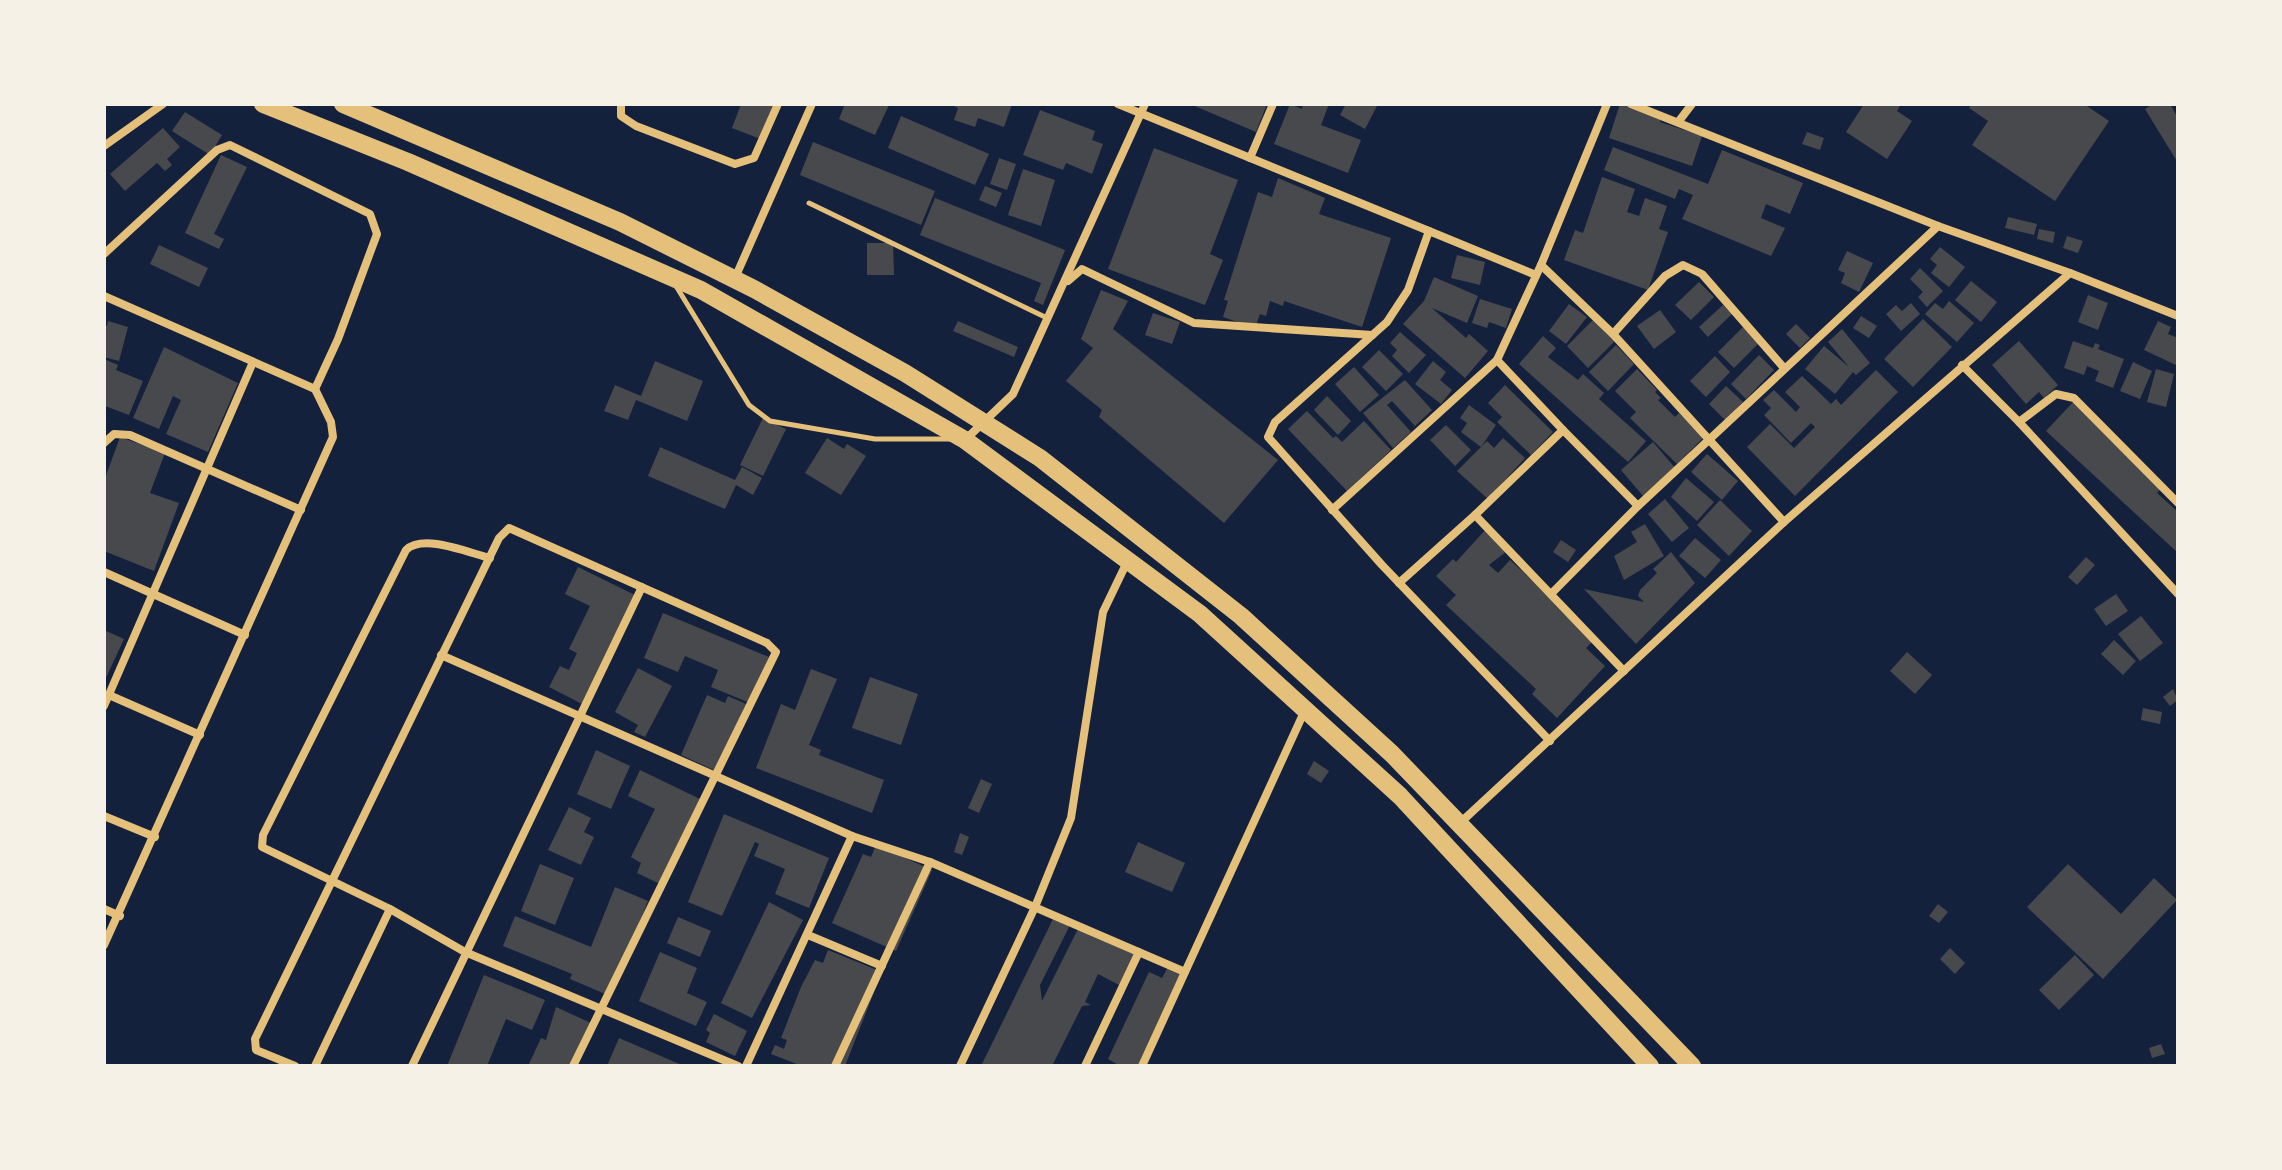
<svg xmlns="http://www.w3.org/2000/svg" width="2282" height="1170" viewBox="0 0 2282 1170" font-family="'PT Sans',sans-serif">
  <style>
    .building { fill: #48494c }
    .lines { fill: none; stroke-linecap: round; stroke-linejoin: round }
    .service { stroke: #e5c07b; stroke-width: 5 }
    .minor { stroke: #e5c07b; stroke-width: 8 }
    .trunk { stroke: #e5c07b; stroke-width: 18 }
  </style>
  <rect width="100%" height="100%" fill="#14213d"/>
  <!-- building -->
  <g class="building">
    <polygon points="741,104 776,104 763,140 732,128"/>
    <polygon points="845,104 889,105 875,135 839,119"/>
    <polygon points="950,104 1012,104 1004,127 978,118 975,127 954,120 958,108"/>
    <polygon points="1190,104 1267,104 1256,132"/>
    <polygon points="1290,104 1302,109 1303,104 1329,104 1321,125 1361,140 1348,173 1274,144"/>
    <polygon points="1346,104 1378,104 1365,129 1340,115"/>
    <polygon points="1620,104 1662,117 1660,122 1702,136 1692,166 1609,138"/>
    <polygon points="1864,104 1901,104 1897,111 1912,121 1887,159 1846,132"/>
    <polygon points="1971,104 2084,104 2109,121 2055,201 1972,145 1988,121 1969,108"/>
    <polygon points="2153,104 2170,104 2178,118 2178,163 2145,109"/>
    <polygon points="1040,110 1095,131 1092,140 1103,144 1092,174 1066,163 1063,170 1023,155"/>
    <polygon points="185,112 222,135 210,155 172,131"/>
    <polygon points="901,116 989,154 975,185 888,148"/>
    <polygon points="163,128 180,147 167,159 172,165 165,171 157,163 125,191 110,174"/>
    <polygon points="1807,132 1824,138 1820,150 1802,144"/>
    <polygon points="813,142 935,191 921,225 800,175"/>
    <polygon points="1613,147 1708,184 1722,150 1803,183 1790,214 1766,204 1761,218 1785,228 1771,256 1682,219 1693,195 1679,189 1675,199 1604,170"/>
    <polygon points="1154,148 1238,180 1210,254 1223,260 1205,305 1108,269"/>
    <polygon points="221,155 247,167 214,234 224,239 219,249 185,233"/>
    <polygon points="999,158 1016,164 1007,190 990,184"/>
    <polygon points="1023,169 1055,180 1041,226 1008,215"/>
    <polygon points="1602,177 1635,189 1627,212 1639,216 1645,198 1667,206 1659,229 1668,232 1648,290 1564,260 1575,230 1583,233"/>
    <polygon points="1278,178 1325,198 1319,214 1391,238 1362,327 1284,301 1283,306 1270,301 1266,316 1260,314 1255,328 1223,317 1228,301 1224,300 1258,192 1272,197"/>
    <polygon points="985,186 1002,193 996,207 979,200"/>
    <polygon points="935,198 1065,250 1043,305 1034,301 1041,283 920,235"/>
    <polygon points="2008,217 2037,224 2034,235 2005,228"/>
    <polygon points="2039,229 2055,232 2053,243 2037,239"/>
    <polygon points="2067,236 2083,241 2078,253 2063,248"/>
    <polygon points="867,243 893,243 894,275 867,275"/>
    <polygon points="159,245 208,268 199,287 150,264"/>
    <polygon points="1940,247 1965,267 1949,287 1931,273 1937,265 1930,259"/>
    <polygon points="1847,251 1873,263 1859,292 1841,283 1845,273 1838,270"/>
    <polygon points="1457,255 1485,262 1480,285 1451,278"/>
    <polygon points="1920,268 1943,291 1927,307 1918,297 1923,292 1910,279"/>
    <polygon points="1434,277 1478,296 1467,323 1432,308 1466,338 1469,334 1488,351 1465,378 1403,324 1424,301"/>
    <polygon points="1971,281 1997,302 1981,322 1955,300"/>
    <polygon points="1699,282 1714,297 1691,320 1675,305"/>
    <polygon points="1101,290 1128,301 1113,329 1278,460 1224,523 1099,417 1102,410 1066,381 1093,348 1081,339"/>
    <polygon points="2088,295 2108,303 2098,330 2078,322"/>
    <polygon points="1480,299 1512,309 1506,328 1489,322 1487,328 1472,323"/>
    <polygon points="1949,301 1974,323 1957,342 1925,314 1935,303 1943,309"/>
    <polygon points="1911,303 1920,314 1901,331 1886,314 1896,305 1902,311"/>
    <polygon points="1569,304 1587,317 1566,344 1549,331"/>
    <polygon points="1723,305 1732,314 1708,337 1699,327"/>
    <polygon points="1660,310 1676,332 1654,349 1637,326"/>
    <polygon points="1153,313 1180,322 1172,344 1145,335"/>
    <polygon points="1597,316 1618,338 1588,368 1567,346"/>
    <polygon points="1861,316 1877,326 1869,338 1853,328"/>
    <polygon points="1923,319 1952,347 1913,387 1884,359"/>
    <polygon points="108,321 128,327 119,361 104,357 104,325 107,326"/>
    <polygon points="958,321 1018,347 1014,357 953,331"/>
    <polygon points="2158,321 2171,327 2168,334 2178,338 2178,366 2144,350"/>
    <polygon points="1796,324 1810,338 1800,348 1786,334"/>
    <polygon points="1743,327 1759,343 1734,368 1718,352"/>
    <polygon points="1842,329 1870,363 1856,375 1853,372 1835,394 1805,369 1824,346 1849,367 1828,342"/>
    <polygon points="1400,332 1426,355 1409,373 1392,356 1397,350 1390,343"/>
    <polygon points="1543,336 1556,348 1548,357 1578,380 1583,374 1604,393 1599,399 1646,441 1628,462 1519,364"/>
    <polygon points="2019,341 2058,385 2044,398 2039,392 2026,404 1992,365"/>
    <polygon points="2073,341 2093,348 2095,343 2100,345 2098,349 2124,359 2113,388 2095,381 2099,371 2087,366 2084,375 2064,368"/>
    <polygon points="1616,345 1634,364 1608,391 1589,372"/>
    <polygon points="164,347 238,383 208,452 166,434 181,400 173,396 159,429 133,418"/>
    <polygon points="1379,350 1403,374 1386,391 1362,367"/>
    <polygon points="1759,355 1774,370 1746,399 1731,384"/>
    <polygon points="1715,356 1730,372 1706,397 1690,381"/>
    <polygon points="104,359 118,365 116,370 143,381 129,415 105,406"/>
    <polygon points="655,361 703,381 687,421 636,400 628,420 604,411 615,385 641,396"/>
    <polygon points="1433,361 1446,372 1440,380 1452,390 1441,404 1415,384"/>
    <polygon points="2133,362 2152,371 2140,399 2120,391"/>
    <polygon points="1354,367 1379,395 1360,412 1335,384"/>
    <polygon points="1637,369 1657,390 1655,392 1661,398 1658,400 1675,417 1679,413 1703,438 1677,464 1630,418 1636,412 1615,391"/>
    <polygon points="2156,369 2174,374 2166,407 2147,402"/>
    <polygon points="1876,370 1898,392 1795,496 1747,447 1770,424 1794,448 1815,427 1811,423 1791,443 1764,415 1771,408 1763,400 1774,390 1796,412 1800,407 1785,392 1802,376 1831,404 1836,399 1841,405"/>
    <polygon points="1405,380 1432,410 1415,426 1392,401 1387,405 1411,432 1393,448 1363,413"/>
    <polygon points="1505,385 1553,432 1531,455 1497,422 1502,417 1488,403"/>
    <polygon points="1726,386 1743,402 1726,421 1709,404"/>
    <polygon points="1327,396 1351,421 1338,435 1314,410"/>
    <polygon points="2074,401 2164,485 2157,493 2178,512 2178,553 2046,431"/>
    <polygon points="1469,405 1496,425 1481,447 1461,432 1467,423 1460,418"/>
    <polygon points="1307,411 1333,438 1336,436 1342,442 1364,421 1391,450 1347,491 1288,429"/>
    <polygon points="763,418 786,429 763,476 740,465"/>
    <polygon points="1446,425 1471,450 1455,466 1430,440"/>
    <polygon points="120,437 165,453 150,493 179,503 154,571 104,551 104,481"/>
    <polygon points="827,438 844,449 847,444 866,456 841,495 805,473"/>
    <polygon points="1503,438 1525,458 1488,499 1457,471 1487,441 1494,448"/>
    <polygon points="1653,442 1676,469 1644,497 1621,470"/>
    <polygon points="660,447 735,480 742,467 762,478 753,495 736,485 725,509 648,476"/>
    <polygon points="1707,454 1738,481 1722,500 1691,472"/>
    <polygon points="1686,478 1714,502 1697,521 1671,497"/>
    <polygon points="1665,499 1689,528 1672,542 1648,514"/>
    <polygon points="1720,500 1752,531 1729,556 1697,525"/>
    <polygon points="1645,524 1664,556 1624,580 1614,556 1637,542 1631,532"/>
    <polygon points="1488,527 1511,548 1489,565 1498,573 1510,560 1595,639 1586,648 1605,666 1557,718 1532,694 1536,689 1446,605 1456,595 1436,576 1453,559 1456,562"/>
    <polygon points="1695,538 1721,560 1705,578 1679,556"/>
    <polygon points="1561,540 1576,550 1568,562 1553,552"/>
    <polygon points="1671,552 1695,583 1636,644 1584,589 1644,602 1638,596 1640,590 1657,573 1653,569"/>
    <polygon points="2086,557 2095,565 2077,585 2068,577"/>
    <polygon points="578,567 637,596 584,705 549,687 560,666 569,670 577,653 569,649 590,606 565,594"/>
    <polygon points="2116,594 2128,611 2106,626 2094,609"/>
    <polygon points="663,613 769,657 750,703 711,687 718,670 685,656 678,672 644,658"/>
    <polygon points="2141,616 2163,643 2140,661 2118,634"/>
    <polygon points="104,630 124,639 104,682"/>
    <polygon points="2114,640 2136,661 2123,675 2101,654"/>
    <polygon points="1907,652 1932,675 1915,694 1890,671"/>
    <polygon points="638,668 672,686 645,737 634,732 638,725 615,712"/>
    <polygon points="811,669 837,679 809,745 821,750 819,755 884,780 872,813 756,768 781,704 795,710"/>
    <polygon points="870,677 918,694 901,745 852,728"/>
    <polygon points="2173,689 2178,700 2170,706 2163,697"/>
    <polygon points="707,695 725,703 728,696 746,704 716,771 681,755"/>
    <polygon points="2143,708 2162,712 2160,724 2141,720"/>
    <polygon points="596,750 630,766 611,809 577,794"/>
    <polygon points="1314,761 1329,771 1321,783 1307,774"/>
    <polygon points="640,770 700,799 660,884 637,873 641,863 631,857 655,809 628,796"/>
    <polygon points="981,779 992,784 979,813 968,808"/>
    <polygon points="569,807 591,818 584,832 594,837 581,865 548,850"/>
    <polygon points="724,814 829,858 809,908 775,894 785,869 754,856 759,844 755,842 722,916 688,902"/>
    <polygon points="960,833 969,837 962,855 954,852"/>
    <polygon points="1138,842 1185,863 1172,892 1125,872"/>
    <polygon points="876,845 932,870 896,951 832,923 863,854 871,857"/>
    <polygon points="540,864 574,878 555,925 521,911"/>
    <polygon points="2068,864 2121,914 2154,878 2177,900 2103,979 2027,907"/>
    <polygon points="615,887 648,901 610,996 570,979 572,974 503,946 515,916 591,947"/>
    <polygon points="769,902 803,920 752,1018 721,1003"/>
    <polygon points="1938,904 1948,912 1939,923 1929,916"/>
    <polygon points="678,917 711,931 700,957 667,943"/>
    <polygon points="1054,917 1070,925 1040,985 1042,1001 1081,923 1140,953 1123,987 1098,974 1085,1002 1091,1005 1082,1006 1052,1066 981,1066"/>
    <polygon points="1950,948 1965,963 1955,974 1940,959"/>
    <polygon points="828,950 882,972 845,1066 802,1066 771,1054 775,1045 784,1049 787,1040 781,1038 801,987 815,960 823,963"/>
    <polygon points="660,952 697,968 687,993 707,1002 696,1026 639,1001"/>
    <polygon points="2075,955 2094,975 2059,1010 2039,990"/>
    <polygon points="1168,967 1184,974 1142,1066 1120,1066 1108,1059 1149,972 1162,978"/>
    <polygon points="484,975 545,1000 532,1030 506,1019 487,1066 447,1066"/>
    <polygon points="556,1007 591,1023 572,1066 528,1066 541,1038 546,1040"/>
    <polygon points="714,1014 747,1031 735,1056 706,1042 710,1033 706,1030"/>
    <polygon points="619,1038 684,1066 607,1066"/>
    <polygon points="2161,1044 2165,1054 2152,1058 2149,1048"/>
  </g>
  <g class="lines">
    <!-- service -->
    <g class="service">
      <polyline points="809,203 1047,318"/>
      <polyline points="676,286 749,405 770,421 875,439 953,439"/>
    </g>
    <!-- minor -->
    <g class="minor">
      <polyline points="621,104 621,116 636,126 735,164 754,158 778,104"/>
      <polyline points="1118,104 1429,231"/>
      <polyline points="1631,104 1938,226 2070,273"/>
      <polyline points="1679,121 1692,104"/>
      <polyline points="104,146 163,104"/>
      <polyline points="1250,158 1273,104"/>
      <polyline points="104,254 217,150 230,145 370,214 377,234 338,339 315,389 104,296"/>
      <polyline points="1541,265 1613,334 1784,522"/>
      <polyline points="1536,275 1429,231 1408,290 1387,322 1275,422 1268,437 1382,565 1550,741"/>
      <polyline points="735,278 812,104"/>
      <polyline points="1068,281 1082,269 1194,323 1372,335"/>
      <polyline points="1613,334 1665,276 1683,265 1702,274 1784,368"/>
      <polyline points="1497,360 1541,265 1607,104"/>
      <polyline points="1962,365 2019,422 2178,594"/>
      <polyline points="2019,422 2056,394 2074,398 2178,503"/>
      <polyline points="1563,430 1638,506"/>
      <polyline points="966,439 1013,394 1145,104"/>
      <polyline points="104,443 114,434 130,435 301,510"/>
      <polyline points="1332,510 1497,360 1563,430 1475,515 1624,671"/>
      <path d="M490,558C469,553 423,533 406,550L263,835L262,847L390,909L465,952L738,1066"/>
      <polyline points="104,572 245,635"/>
      <polyline points="1399,583 1475,515"/>
      <polyline points="1551,594 1638,506 1938,226"/>
      <polyline points="441,655 852,836"/>
      <polyline points="109,695 200,735"/>
      <polyline points="104,706 253,362"/>
      <polyline points="104,816 155,837"/>
      <polyline points="1460,823 1784,522 2070,273 2178,316"/>
      <polyline points="104,909 120,916"/>
      <polyline points="808,935 882,966"/>
      <polyline points="104,945 333,437 331,422 315,389"/>
      <polyline points="295,1066 256,1050 255,1039 499,538 509,528 767,643 776,652 573,1066"/>
      <polyline points="315,1066 390,909"/>
      <polyline points="412,1066 642,587"/>
      <polyline points="746,1066 852,836 930,862 1185,972"/>
      <polyline points="835,1066 930,862"/>
      <polyline points="960,1066 1035,907 1071,818 1103,612 1128,560"/>
      <polyline points="1085,1066 1139,952"/>
      <polyline points="1142,1066 1305,710"/>
    </g>
    <!-- trunk -->
    <g class="trunk">
      <polyline points="263,104 408,162 701,290 965,440 1200,614 1400,796 1650,1066"/>
      <polyline points="343,104 620,222 754,289 905,373 1040,458 1241,616 1392,754 1692,1066"/>
    </g>
  </g>
  <!-- border -->
  <rect width="2282" height="1170" fill="none" stroke="#f6f1e7" stroke-width="212"/>
</svg>
